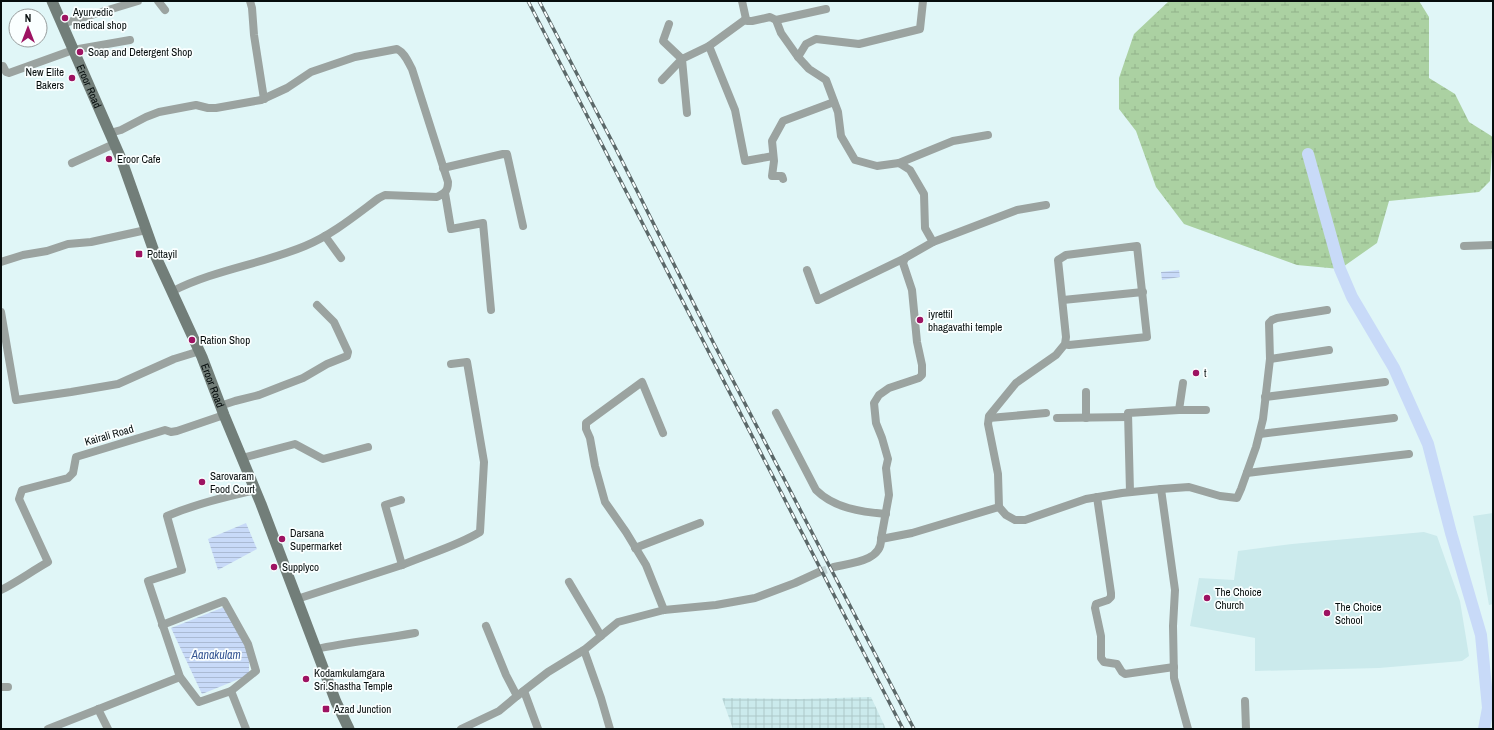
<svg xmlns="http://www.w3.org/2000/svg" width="1494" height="730" viewBox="0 0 1494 730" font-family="'Archivo Narrow',sans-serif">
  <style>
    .built { fill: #cbeaec }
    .industrial { fill: url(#industrial-grid) }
    .wetland { fill: url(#wetland-marsh) }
    .water { fill: url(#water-rules) }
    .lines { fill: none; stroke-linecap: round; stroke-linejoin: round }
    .river { stroke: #c8daf8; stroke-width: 12 }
    .street-tunnel { stroke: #bfd3d4; stroke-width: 8; stroke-dasharray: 8 4; stroke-linecap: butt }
    .street { stroke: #9ba3a0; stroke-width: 8 }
    .secondary { stroke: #727e79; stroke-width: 11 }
    .rail-casing { stroke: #5b6869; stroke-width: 3.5 }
    .rail { stroke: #faffff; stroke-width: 2; stroke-dasharray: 6; stroke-linecap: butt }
    .poi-dot { fill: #9d1362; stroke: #faffff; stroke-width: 1.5 }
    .labels { text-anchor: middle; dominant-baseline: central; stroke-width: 3.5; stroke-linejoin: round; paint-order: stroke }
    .poi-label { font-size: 11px; fill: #060d0d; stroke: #faffff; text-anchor: start }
    .street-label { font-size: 11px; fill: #060d0d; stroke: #faffff }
    .water-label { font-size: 12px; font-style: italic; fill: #355693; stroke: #faffff }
  </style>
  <defs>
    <pattern id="industrial-grid" width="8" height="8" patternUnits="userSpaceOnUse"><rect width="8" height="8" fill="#cbeaec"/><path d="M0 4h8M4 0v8" fill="none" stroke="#adc8c9"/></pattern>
    <pattern id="wetland-marsh" width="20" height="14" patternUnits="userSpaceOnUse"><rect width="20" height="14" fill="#abd1a2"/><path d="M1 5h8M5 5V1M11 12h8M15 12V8" fill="none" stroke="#92b28a"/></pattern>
    <pattern id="water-rules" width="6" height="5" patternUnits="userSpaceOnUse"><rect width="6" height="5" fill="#c8daf8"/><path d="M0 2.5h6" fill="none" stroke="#aabad3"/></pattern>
  </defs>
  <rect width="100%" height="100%" fill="#e0f6f7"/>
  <!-- built -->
  <g class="built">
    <polygon points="1493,513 1493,604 1489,605 1473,516"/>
    <polygon points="1424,532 1437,536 1460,601 1469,656 1462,661 1379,668 1255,671 1255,638 1190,626 1199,578 1234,580 1238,551 1292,544"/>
  </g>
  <!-- industrial -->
  <polygon class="industrial" points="871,697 886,729 733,729 722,698 800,699"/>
  <!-- wetland -->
  <polygon class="wetland" points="1169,1 1419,1 1429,17 1429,78 1455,94 1469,122 1493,137 1490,181 1479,192 1389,201 1377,243 1340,269 1297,265 1184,224 1156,187 1136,131 1119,109 1119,78 1134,34"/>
  <!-- water -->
  <g class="water">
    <polygon points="1179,270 1180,277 1162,280 1161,272"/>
    <polygon points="246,523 257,549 218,570 208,539"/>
    <polygon points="224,607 249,652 249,675 202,694 171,628"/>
  </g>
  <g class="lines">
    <!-- river -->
    <polyline class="river" points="1308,154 1340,269 1352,297 1394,368 1428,444 1451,533 1481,635 1488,708 1484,729"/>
    <!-- street-tunnel -->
    <polyline class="street-tunnel" points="819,572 834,567"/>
    <!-- street -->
    <g class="street">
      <polyline points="158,1 165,10"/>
      <polyline points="250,1 252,8 254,35 264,99"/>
      <polyline points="742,1 746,19 747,21 752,21 770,17 776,20 781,33 798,57"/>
      <polyline points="776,20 826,9"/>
      <polyline points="62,24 138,1"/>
      <polyline points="709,46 746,19"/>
      <polyline points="1,66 3,66 6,72 9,73 73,50 130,40"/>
      <polyline points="662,80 682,59 663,41 669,24"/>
      <polyline points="687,113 682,59 709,46 735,110 745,161 773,156"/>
      <path d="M110,133L121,130L146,117L159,112L196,105L208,108H216L261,100L287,88L311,72L355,57L397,49C405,53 408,62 412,69L448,182C448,191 445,193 437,197L385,195L379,198C356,215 332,235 305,246C262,264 214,270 173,291"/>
      <polyline points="72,163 114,144"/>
      <polyline points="899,163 953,141 988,135"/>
      <polyline points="443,168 503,154 507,154 523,226"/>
      <polyline points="783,179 782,176 772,176 774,161 772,141 783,121 834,102"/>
      <polyline points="445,193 451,229 483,223 491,310"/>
      <polyline points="325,236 341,258"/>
      <polyline points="933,242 1017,210 1046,205"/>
      <polyline points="1464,246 1493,245"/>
      <polyline points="1,262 23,255 47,251 68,244 91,242 146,230"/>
      <polyline points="807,270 818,300 905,258"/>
      <polyline points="1063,300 1143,292"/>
      <polyline points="1,312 16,400 71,392 118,384 174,359 200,351"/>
      <polyline points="1065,344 1069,345 1147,337 1137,246 1066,255 1058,260 1066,337 1065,344 1056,355 1016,383 989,416 988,424 998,474 999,507 1006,515 1015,520 1025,520 1086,499 1122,493 1161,489 1175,590 1173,626 1174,678 1188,729"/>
      <polyline points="1270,359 1329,350"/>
      <polyline points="1086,392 1086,418"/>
      <polyline points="1265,397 1385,382"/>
      <polyline points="220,406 235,401 259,395 282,386 303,378 327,364 347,356 348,352 334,322 317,305"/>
      <polyline points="1179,410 1206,410"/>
      <path d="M776,413L816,490C834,508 861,512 886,514"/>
      <polyline points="989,418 1046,413"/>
      <polyline points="1057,418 1128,417"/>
      <polyline points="663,433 642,382 586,423 586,429 590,438 595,466 605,502 626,532 646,565 664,610"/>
      <polyline points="1260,434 1394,418"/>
      <polyline points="242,458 295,444 323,459 368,447"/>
      <polyline points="1247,473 1409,454"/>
      <polyline points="1161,489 1189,487 1220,496 1237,498 1241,489 1256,447 1263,419 1270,359 1269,323 1272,320 1277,318 1327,310"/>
      <polyline points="1130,492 1128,413 1179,410 1183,383"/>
      <polyline points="1097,497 1111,593 1111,597 1108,600 1096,604 1095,608 1101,636 1101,658 1104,662 1117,664 1122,672 1125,674 1174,667"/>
      <polyline points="881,539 889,495 886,468 888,459 882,438 876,423 874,403 879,395 889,388 919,378 922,375 922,365 917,342 912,290 903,263 905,258 933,242 925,228 924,194 910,170 899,163 877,166 855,160 841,136 838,112 826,80 809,69 798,57 806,44 816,39 859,44 920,29 923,1"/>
      <polyline points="635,548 700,523"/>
      <path d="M402,565C428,554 457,546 480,532L484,462L467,362L451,364"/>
      <path d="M834,567C851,563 882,561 881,539L912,533L999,507"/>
      <polyline points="569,582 601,636"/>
      <path d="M1,590C17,582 32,571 48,562L19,499L22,490L68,478L73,473L76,457L165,430L171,432L177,431L224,415"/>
      <polyline points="297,599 402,565 385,505 401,500"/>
      <polyline points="162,625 224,601 248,644 256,671 231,691"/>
      <path d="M316,649C349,642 382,639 415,633"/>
      <polyline points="584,650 601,698 610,729"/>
      <polyline points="1,687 8,687"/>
      <polyline points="524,691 538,729"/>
      <polyline points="517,696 548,672 584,650 618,622 664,610 716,605 755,598 795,583 819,572"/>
      <polyline points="1245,701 1246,729"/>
      <polyline points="98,709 108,729"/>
      <polyline points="48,729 180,677"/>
      <path d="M246,729L231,691L199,702L180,677L148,581L182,570L167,516C196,504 225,497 255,490"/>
      <polyline points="461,729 499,711 517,696 506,675 486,626"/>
    </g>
    <!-- secondary -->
    <path class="secondary" id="s1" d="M52,1L122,161L156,257L202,357L224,415L261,504L336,702L349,729"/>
    <!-- rail casing -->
    <g class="rail-casing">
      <g id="rail">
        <polyline points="528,1 903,729"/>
        <polyline points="539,1 616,149 713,342 914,729"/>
      </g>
    </g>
    <!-- rail -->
    <use href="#rail" class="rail"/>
  </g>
  <!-- markers -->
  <g class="poi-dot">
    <circle cx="65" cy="18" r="4"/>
    <circle cx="80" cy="52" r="4"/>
    <circle cx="72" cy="78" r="4"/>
    <circle cx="109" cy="159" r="4"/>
    <rect x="135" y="250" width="8" height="8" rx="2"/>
    <circle cx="920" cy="320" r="4"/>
    <circle cx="192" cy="340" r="4"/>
    <circle cx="1196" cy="373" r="4"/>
    <circle cx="202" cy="482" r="4"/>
    <circle cx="282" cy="539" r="4"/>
    <circle cx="274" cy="567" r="4"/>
    <circle cx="1207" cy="598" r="4"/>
    <circle cx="1327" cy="613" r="4"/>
    <circle cx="306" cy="679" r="4"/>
    <rect x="322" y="705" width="8" height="8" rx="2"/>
  </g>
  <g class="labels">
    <!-- poi labels -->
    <g class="poi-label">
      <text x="73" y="12">Ayurvedic<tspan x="73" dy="13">medical shop</tspan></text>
      <text x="88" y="52">Soap and Detergent Shop</text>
      <text x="64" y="72" text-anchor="end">New Elite<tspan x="64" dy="13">Bakers</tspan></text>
      <text x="117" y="159">Eroor Cafe</text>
      <text x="147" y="254">Pottayil</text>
      <text x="928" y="314">iyrettil<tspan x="928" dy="13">bhagavathi temple</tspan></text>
      <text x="200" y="340">Ration Shop</text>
      <text x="1204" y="373">t</text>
      <text x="210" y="476">Sarovaram<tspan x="210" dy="13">Food Court</tspan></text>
      <text x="290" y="533">Darsana<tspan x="290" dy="13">Supermarket</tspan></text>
      <text x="282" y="567">Supplyco</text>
      <text x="1215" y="592">The Choice<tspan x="1215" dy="13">Church</tspan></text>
      <text x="1335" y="607">The Choice<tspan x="1335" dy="13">School</tspan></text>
      <text x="314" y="673">Kodamkulamgara<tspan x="314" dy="13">Sri.Shastha Temple</tspan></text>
      <text x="334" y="709">Azad Junction</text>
    </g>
    <!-- street labels -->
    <g class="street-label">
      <text stroke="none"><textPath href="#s1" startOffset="93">Eroor Road</textPath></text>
      <text stroke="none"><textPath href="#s1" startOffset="417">Eroor Road</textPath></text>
      <text transform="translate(109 435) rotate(-16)">Kairali Road</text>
    </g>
    <!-- water labels -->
    <g class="water-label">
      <text x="216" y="655">Aanakulam</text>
    </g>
  </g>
  <!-- border -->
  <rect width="1494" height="730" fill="none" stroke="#060d0d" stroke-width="4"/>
  <!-- north arrow -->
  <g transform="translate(28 28)"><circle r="19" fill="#faffff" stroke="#989e9e"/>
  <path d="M0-3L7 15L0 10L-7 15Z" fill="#9d1362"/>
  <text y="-6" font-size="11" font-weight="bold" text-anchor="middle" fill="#060d0d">N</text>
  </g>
</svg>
